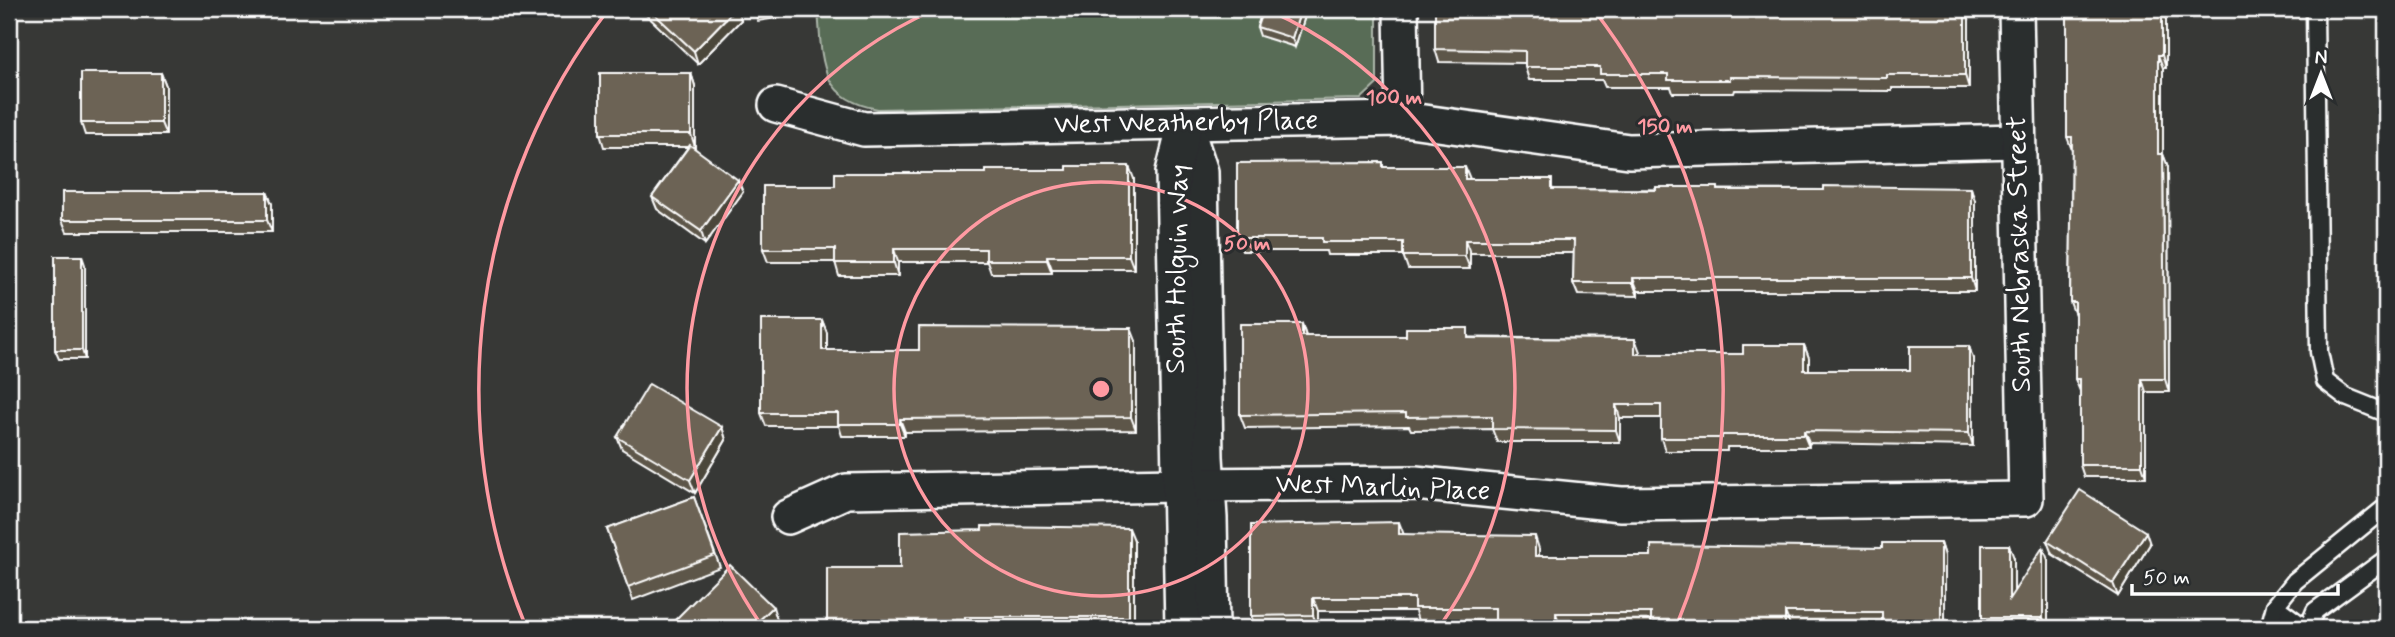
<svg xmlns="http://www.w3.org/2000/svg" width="2395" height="637" viewBox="0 0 2395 637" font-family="Mynerve,sans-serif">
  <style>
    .green { fill: #596c56; stroke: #acb6aa; stroke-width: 2 }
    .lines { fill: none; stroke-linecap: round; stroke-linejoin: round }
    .lane-casing { stroke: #fff; stroke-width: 21 }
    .street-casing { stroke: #fff; stroke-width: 38 }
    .lane { stroke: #2a2d2e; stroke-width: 16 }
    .street { stroke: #2a2d2e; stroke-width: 33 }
    .wall { fill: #5d5648; stroke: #fff; stroke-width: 2 }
    .shaded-wall { fill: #4c463b; stroke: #fff; stroke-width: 2 }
    .building { fill: #6c6454; stroke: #fff; stroke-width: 2 }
    .ring { fill: none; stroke: #ff9aa2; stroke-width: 3.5 }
    .labels { text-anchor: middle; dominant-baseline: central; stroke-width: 6; stroke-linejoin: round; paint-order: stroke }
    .street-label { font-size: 28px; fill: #fff; stroke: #2a2d2e }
    .centre { fill: #ff9aa2; stroke: #2a2d2e; stroke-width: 3.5 }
    .ring-label { font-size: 21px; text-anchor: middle; font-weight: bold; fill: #ff9aa2; stroke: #2a2d2e; stroke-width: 6; stroke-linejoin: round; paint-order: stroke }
  </style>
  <rect width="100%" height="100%" fill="#373836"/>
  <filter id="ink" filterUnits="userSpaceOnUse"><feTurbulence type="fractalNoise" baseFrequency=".0143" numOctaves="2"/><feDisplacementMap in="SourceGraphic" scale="14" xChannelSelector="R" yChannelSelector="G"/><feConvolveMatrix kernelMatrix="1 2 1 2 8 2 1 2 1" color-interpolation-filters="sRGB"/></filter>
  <g filter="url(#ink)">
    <!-- green -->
    <path class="green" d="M818,9H1377V84L1361,99L878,109C818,99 822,59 818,9Z"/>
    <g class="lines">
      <!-- lane casing -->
      <g class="lane-casing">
        <g id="lane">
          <polyline points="2315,9 2319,352 2325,381 2346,397 2386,413"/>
          <polyline points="2275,606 2305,628"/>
          <polyline points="2269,628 2275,606 2295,581 2386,507"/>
          <polyline points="2308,628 2315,611 2386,559"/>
        </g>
      </g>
      <!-- street casing -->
      <g class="street-casing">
        <g id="street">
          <polyline points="1401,9 1403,119"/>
          <polyline points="776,105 864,129 1403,119 1629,151 2017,141"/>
          <polyline points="1185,124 1201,172 1206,457 1210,518 1212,628"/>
          <polyline points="788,517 846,491 1178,485 1415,483 1621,504 2026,499 2016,9"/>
          <polyline points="1182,628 1173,172 1185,124"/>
        </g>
      </g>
      <!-- lane -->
      <use href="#lane" class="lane"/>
      <!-- street -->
      <use href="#street" class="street"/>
    </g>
    <!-- wall -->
    <g class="wall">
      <polygon points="640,9 737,9 741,20 698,64"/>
      <polygon points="754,9 796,9 797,15 758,21"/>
      <polygon points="1263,9 1305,9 1306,13 1295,47 1260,36 1257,27"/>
      <polygon points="1969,9 1969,88 1892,88 1892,91 1735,90 1734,93 1673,93 1671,87 1605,87 1602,80 1529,80 1525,67 1525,63 1439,62 1435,49"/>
      <polygon points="2166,9 2166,68 2163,68 2163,154 2168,167 2169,392 2146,392 2146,477 2084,477 2080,465 2080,391 2075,379 2075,315 2070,302 2072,150 2067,137"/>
      <polygon points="161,73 166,86 166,135 85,135 81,123"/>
      <polygon points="691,73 695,86 695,147 693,147 743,192 705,244 657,209 652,197 688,147 604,147 600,134"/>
      <polygon points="1385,167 1470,179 1555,189 1824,190 1971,188 1975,201 1975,291 1638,291 1638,296 1578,295 1573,283 1574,253 1470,253 1470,269 1408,269 1403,255 1327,255 1326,251 1242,251 1237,238"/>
      <polygon points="1134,179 1134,269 1052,269 1052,273 991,273 987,262 898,262 898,276 839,276 835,262 768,262 763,249"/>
      <polygon points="267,192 272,204 272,232 67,232 62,220"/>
      <polygon points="85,265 85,359 59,359 55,350"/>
      <polygon points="822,320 827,333 827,350 919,350 1136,341 1136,430 905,432 905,436 842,436 839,426 766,426 761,413"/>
      <polygon points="1302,324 1306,336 1635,339 1640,354 1743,354 1804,345 1809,358 1809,370 1910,370 1969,346 1973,359 1973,446 1809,443 1809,447 1727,447 1727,451 1665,451 1661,438 1661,418 1620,418 1620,442 1497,442 1492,429 1411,430 1409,426 1245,428 1240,415"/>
      <polygon points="722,427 726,440 695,493 622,449 617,437"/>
      <polygon points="694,497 720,567 633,600 607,529"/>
      <polygon points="1403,534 1539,549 1539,556 1651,556 1882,548 1941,543 1945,556 1945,628 1883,628 1882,625 1790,625 1790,628 1653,628 1652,626 1560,626 1560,628 1496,628 1495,621 1418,621 1415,611 1318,611 1318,628 1256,628 1251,616"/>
      <polygon points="1134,540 1134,628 827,628 900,568"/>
      <polygon points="2047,541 2150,544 2118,596 2052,554"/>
      <polygon points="2014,558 2014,592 2048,560 2048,628 1986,628 1982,618"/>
    </g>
    <!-- shaded-wall -->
    <g class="shaded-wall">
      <polygon points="735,9 737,9 741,20 698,64 694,51"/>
      <polygon points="1301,9 1305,9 1306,13 1295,47 1292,38"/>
      <polygon points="1965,9 1969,9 1969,88 1965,75"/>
      <polygon points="2162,9 2166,9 2166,68 2162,55"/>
      <polygon points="2158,55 2163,68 2163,167 2158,154"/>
      <polygon points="161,73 166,86 166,135 161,123"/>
      <polygon points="691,73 695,86 695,147 691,134"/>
      <polygon points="2163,154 2168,167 2169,392 2165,379"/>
      <polygon points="1129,166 1134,179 1134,269 1129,256"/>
      <polygon points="1465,167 1470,179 1465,179"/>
      <polygon points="738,180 743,192 705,244 701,231"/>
      <polygon points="1971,188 1975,201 1975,291 1971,278"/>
      <polygon points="267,192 272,204 272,232 267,220"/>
      <polygon points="1465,240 1470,253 1470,269 1465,256"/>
      <polygon points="894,249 898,262 898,276 894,263"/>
      <polygon points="82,256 85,265 85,359 82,350"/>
      <polygon points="1047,256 1052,269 1052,273 1047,260"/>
      <polygon points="1633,278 1638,291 1638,296 1633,283"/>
      <polygon points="822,320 827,333 827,363 822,350"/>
      <polygon points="1302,324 1306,337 1302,336"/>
      <polygon points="1131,328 1136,341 1136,430 1131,417"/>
      <polygon points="1635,339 1640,352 1640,367 1635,354"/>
      <polygon points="1804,345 1809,358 1809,383 1804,370"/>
      <polygon points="1969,346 1973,359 1973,446 1969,433"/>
      <polygon points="2142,379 2146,392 2146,477 2142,465"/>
      <polygon points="1616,405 1620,418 1620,442 1616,430"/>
      <polygon points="900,419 905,432 905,436 900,424"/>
      <polygon points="722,427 726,440 695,493 690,480"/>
      <polygon points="1804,431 1809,443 1809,447 1804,435"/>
      <polygon points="1399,522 1404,535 1399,534"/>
      <polygon points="1129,528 1134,540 1134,628 1129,617"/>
      <polygon points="2146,532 2150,544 2118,596 2113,583"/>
      <polygon points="1535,536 1539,549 1539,568 1535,556"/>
      <polygon points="1941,543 1945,556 1945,628 1941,628"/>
      <polygon points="2009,545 2014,558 2014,612 2009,599"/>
      <polygon points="2043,547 2048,560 2048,628 2043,618"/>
      <polygon points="1313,598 1318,611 1318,628 1313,615"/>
      <polygon points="773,607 777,620 769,628 751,628"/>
      <polygon points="1785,612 1790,625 1790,628 1785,628"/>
      <polygon points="1556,613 1560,626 1560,628 1557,628 1556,625"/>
    </g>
    <!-- building -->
    <g class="building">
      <polygon points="649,9 735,9 694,51"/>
      <polygon points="1263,9 1301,9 1292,38 1257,27"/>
      <polygon points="1435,9 1965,9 1965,75 1887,75 1887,78 1730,77 1730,80 1668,80 1668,74 1600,74 1600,67 1525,67 1525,51 1435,49"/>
      <polygon points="2067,9 2162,9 2162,55 2158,55 2158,154 2163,154 2165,379 2142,379 2142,465 2080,465 2080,379 2075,379 2075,302 2070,302 2072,137 2067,137"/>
      <rect x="81" y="73" width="80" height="50"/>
      <rect x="600" y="73" width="91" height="61"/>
      <polygon points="690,145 738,180 701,231 652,197"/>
      <polygon points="1383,162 1383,167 1465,167 1465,179 1552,179 1552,189 1656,190 1656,187 1718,187 1718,190 1824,190 1824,186 1971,188 1971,278 1633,278 1633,283 1573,283 1574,240 1465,240 1465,256 1403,256 1403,242 1322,242 1322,238 1237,238 1237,163"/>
      <polygon points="1067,166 1129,166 1129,256 1047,256 1047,260 986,260 986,249 894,249 894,263 835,263 835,249 763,249 763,186 835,186 835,173 986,173 986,170 1067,170"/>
      <rect x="62" y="192" width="205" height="28"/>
      <rect x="55" y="256" width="27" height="94"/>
      <polygon points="761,320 822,320 822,350 919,350 919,327 1131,328 1131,417 900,419 900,424 838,424 838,413 761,413"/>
      <polygon points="1240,324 1302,324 1302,336 1406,336 1406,328 1468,328 1468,338 1635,339 1635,354 1743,354 1743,345 1804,345 1804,370 1910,370 1910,346 1969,346 1969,433 1804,431 1804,435 1722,435 1722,438 1661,438 1661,405 1616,405 1616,430 1492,429 1492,416 1406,417 1406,413 1240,415"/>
      <polygon points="649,384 722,427 690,480 617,437"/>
      <polygon points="2080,490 2146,532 2113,583 2047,541"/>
      <polygon points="694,497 715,555 628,587 607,529"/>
      <polygon points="1399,522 1399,534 1535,536 1535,556 1651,556 1651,545 1882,548 1882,543 1941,543 1941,626 1882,626 1882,612 1785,612 1785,628 1724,628 1724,622 1651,622 1651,613 1556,613 1556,625 1495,625 1495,608 1414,608 1414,598 1313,598 1313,615 1251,616 1251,525"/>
      <polygon points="982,526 1129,528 1129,617 965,617 965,620 888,622 888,628 827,628 827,568 900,568 900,532 982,530"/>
      <polygon points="1982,545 2009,545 2009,599 2043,547 2043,618 1982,618"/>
      <polygon points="730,565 773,607 751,628 676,628 671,624"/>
    </g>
  </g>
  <!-- distance rings -->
  <g class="ring">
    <circle cx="1101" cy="389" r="207"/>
    <path d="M762 626A414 414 0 0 1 936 9M1266 9A414 414 0 0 1 1440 626"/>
    <path d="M526 627A622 622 0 0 1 608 10M1594 10A622 622 0 0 1 1676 627"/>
  </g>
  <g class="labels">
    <!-- street labels -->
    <g class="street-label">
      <text transform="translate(1186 123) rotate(-1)">West Weatherby Place</text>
      <text transform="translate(2020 254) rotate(-91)">South Nebraska Street</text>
      <text transform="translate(1178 269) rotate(-89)">South Holguin Way</text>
      <text transform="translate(1383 488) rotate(2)">West Marlin Place</text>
    </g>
  </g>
  <circle cx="1101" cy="389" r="10" class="centre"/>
  <g class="ring-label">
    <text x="1394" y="104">100 m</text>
    <text x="1665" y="133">150 m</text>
    <text x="1247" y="250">50 m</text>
  </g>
  <!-- margin -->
  <rect width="2395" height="637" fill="none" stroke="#2a2d2e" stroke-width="35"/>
  <rect x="18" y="18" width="2360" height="602" fill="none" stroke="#fff" stroke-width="2.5" filter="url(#ink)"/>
  <!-- north arrow -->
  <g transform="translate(2321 74)" stroke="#2a2d2e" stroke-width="5" paint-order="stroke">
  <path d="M0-5L12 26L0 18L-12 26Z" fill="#ffffff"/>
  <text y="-10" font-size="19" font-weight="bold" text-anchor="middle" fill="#ffffff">N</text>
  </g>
  <!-- scale -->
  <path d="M2132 584v10h206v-10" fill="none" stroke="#ffffff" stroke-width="3.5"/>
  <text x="2143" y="584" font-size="21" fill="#ffffff" stroke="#2a2d2e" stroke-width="5" paint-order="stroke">50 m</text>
</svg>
